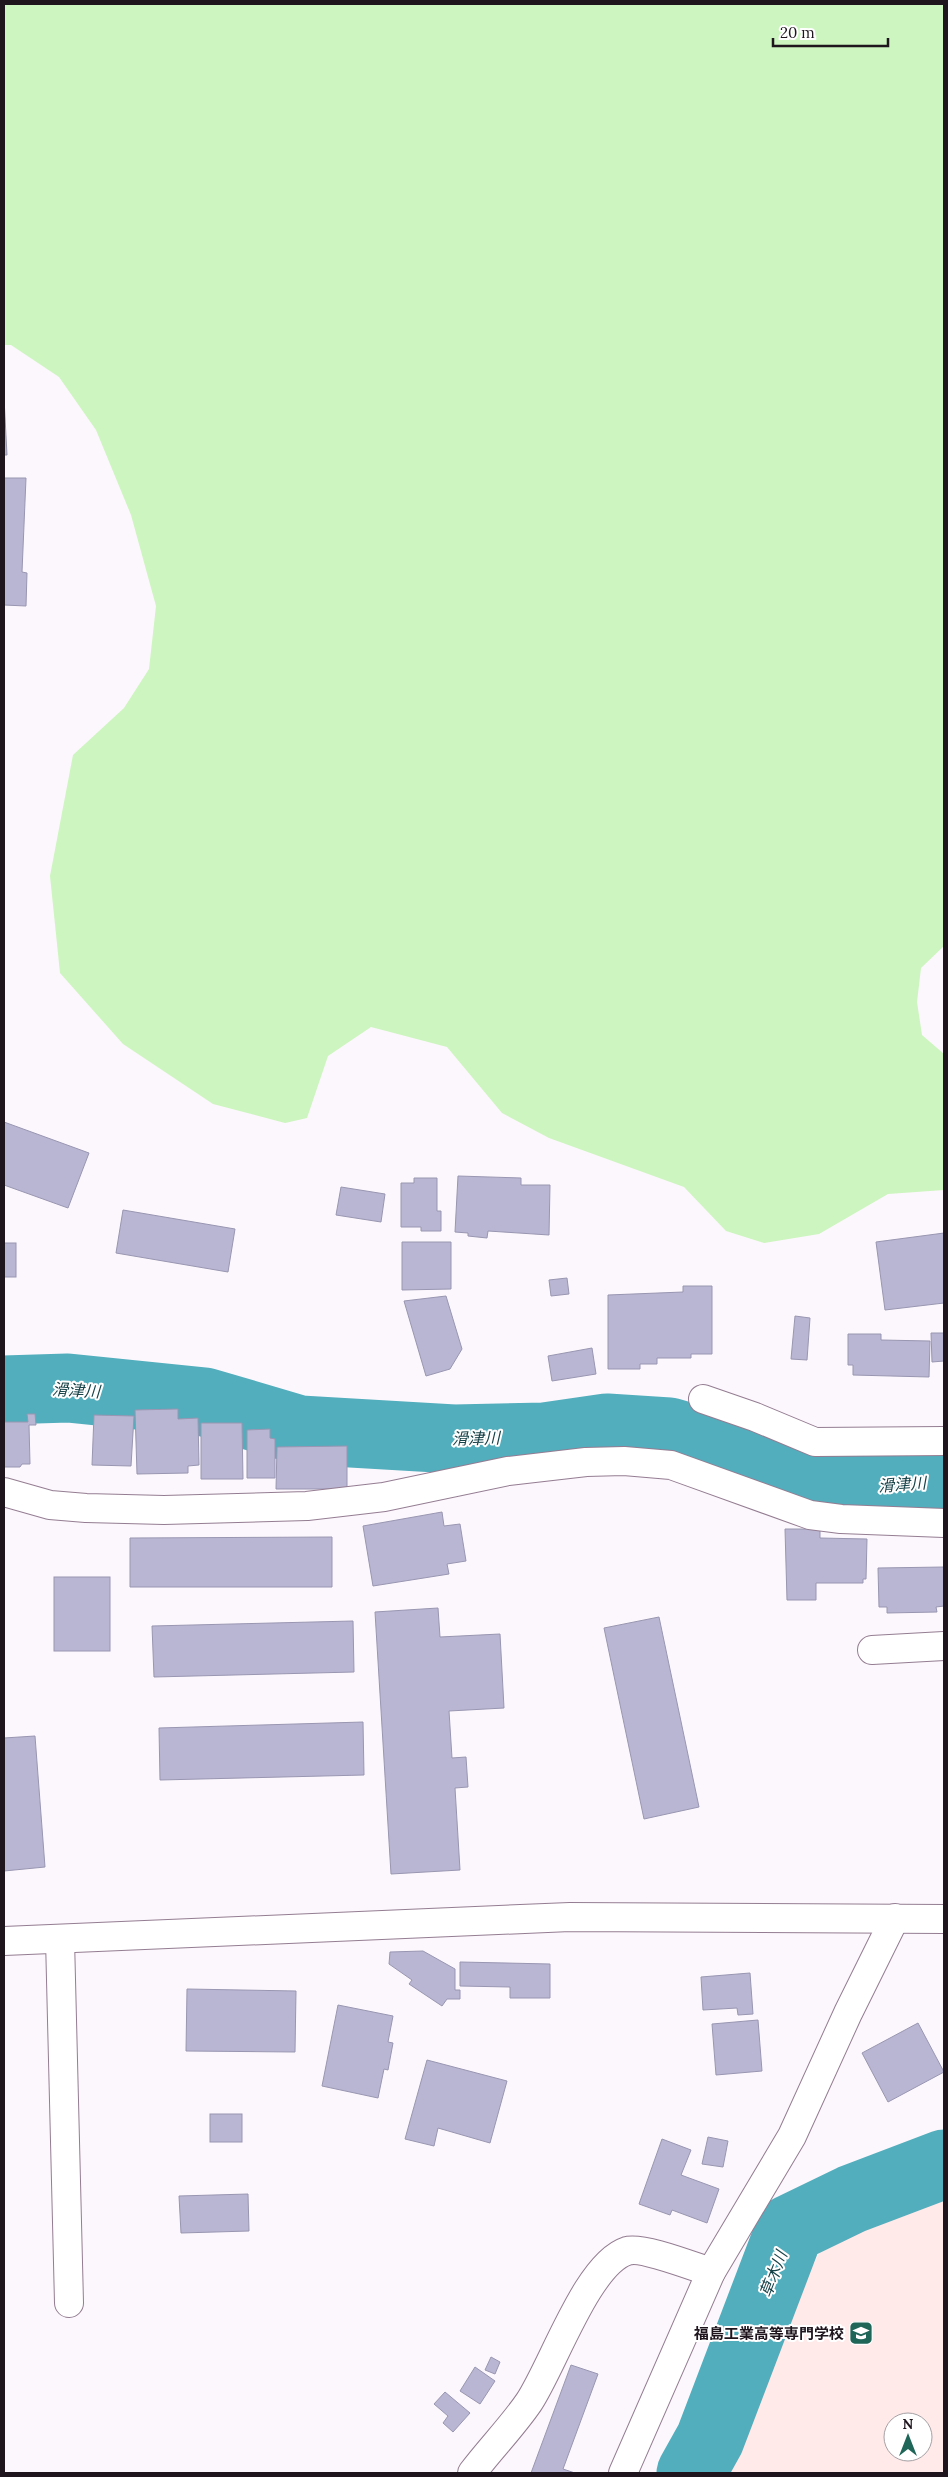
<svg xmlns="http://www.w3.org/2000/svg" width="948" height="2477" viewBox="0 0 948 2477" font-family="Lora,'Noto Sans JP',serif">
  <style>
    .education { fill: #ffe9e9; fill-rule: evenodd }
    .green { fill: #cdf5bf }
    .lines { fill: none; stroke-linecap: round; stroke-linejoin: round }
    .river { stroke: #52adbc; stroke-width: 69 }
    .building { fill: #b9b6d3; stroke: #9996b2 }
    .minor-casing { stroke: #947d92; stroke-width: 30 }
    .tertiary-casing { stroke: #947d92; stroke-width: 30 }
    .minor { stroke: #fff; stroke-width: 28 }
    .tertiary { stroke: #fff; stroke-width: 28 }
    .labels { text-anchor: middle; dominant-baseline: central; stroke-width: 4; stroke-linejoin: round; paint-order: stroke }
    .poi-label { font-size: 15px; font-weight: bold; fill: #1e151d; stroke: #fff; text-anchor: end }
    .water-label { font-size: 16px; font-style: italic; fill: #174248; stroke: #fff }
  </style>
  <rect width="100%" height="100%" fill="#fcf7fc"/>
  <!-- education -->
  <path class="education" d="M944,2200V2473H706L824,2244ZM893,2422H923V2452H893Z"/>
  <!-- green -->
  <polygon class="green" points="4,4 944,4 944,946 921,968 917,1002 922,1035 944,1054 944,1190 888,1194 819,1234 764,1243 726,1231 684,1187 549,1138 502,1113 447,1047 371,1027 328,1056 307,1118 285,1123 213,1104 123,1044 60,973 50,876 73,755 124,708 149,669 156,606 131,515 96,430 59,377 11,345 4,345"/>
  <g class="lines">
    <!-- river -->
    <g class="river">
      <polyline points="4,1390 68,1388 205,1402 300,1430 454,1439 545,1437 607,1428 669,1432 849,1484 891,1488 944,1481"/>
      <polyline points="691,2473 710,2439 790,2229 852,2199 944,2164"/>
    </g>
  </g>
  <!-- building -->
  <g class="building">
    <polygon points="4,398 7,455 4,455"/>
    <polygon points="4,478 26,478 22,572 27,573 26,606 4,605"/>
    <polygon points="4,1122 89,1153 68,1208 4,1185"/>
    <polygon points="458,1176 521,1178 521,1185 550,1185 549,1235 488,1231 487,1238 468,1236 468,1233 455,1232"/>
    <polygon points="414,1178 437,1178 437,1211 441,1211 441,1231 421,1231 421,1227 401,1227 401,1183 414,1183"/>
    <polygon points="341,1187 385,1194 381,1222 336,1215"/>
    <polygon points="123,1210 235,1229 228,1272 116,1253"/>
    <polygon points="944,1233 944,1303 885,1310 876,1242"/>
    <polygon points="402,1242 451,1242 451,1289 402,1290"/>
    <rect x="4" y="1243" width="12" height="34"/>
    <polygon points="567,1278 569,1294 551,1296 549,1280"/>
    <polygon points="683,1286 712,1286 712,1354 691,1354 691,1358 657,1358 657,1364 640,1364 640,1369 608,1369 608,1295 683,1292"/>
    <polygon points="446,1296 462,1349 450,1369 426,1376 404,1301"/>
    <polygon points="795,1316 810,1318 807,1360 791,1359"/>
    <polygon points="931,1333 944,1333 944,1361 932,1362"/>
    <polygon points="848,1334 881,1334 881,1340 930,1341 929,1377 853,1375 853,1365 848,1365"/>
    <polygon points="592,1348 596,1374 552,1381 548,1356"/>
    <polygon points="178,1409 178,1419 198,1418 199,1465 188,1466 188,1473 137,1474 135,1410"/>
    <polygon points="27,1414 35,1414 36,1425 29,1425 30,1464 22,1464 20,1467 4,1467 4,1422 28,1422"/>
    <polygon points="94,1415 134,1416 131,1466 92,1465"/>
    <polygon points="201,1423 242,1423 243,1479 201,1479"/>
    <polygon points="270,1429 270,1438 275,1439 275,1478 247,1478 247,1430"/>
    <polygon points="347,1446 347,1489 276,1489 277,1447"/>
    <polygon points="442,1512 444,1526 460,1524 466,1561 447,1564 449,1574 373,1586 363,1526"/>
    <polygon points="785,1529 820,1529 820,1538 867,1539 866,1579 863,1579 863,1583 816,1583 816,1600 787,1600"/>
    <polygon points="332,1537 332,1587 130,1587 130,1538"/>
    <polygon points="944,1567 944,1606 936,1607 937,1612 887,1613 887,1607 879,1607 878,1568"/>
    <rect x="54" y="1577" width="56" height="74"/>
    <polygon points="438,1608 440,1637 500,1634 504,1708 449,1711 452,1758 466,1757 468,1787 455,1788 460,1870 391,1874 375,1612"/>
    <polygon points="659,1617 699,1807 644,1819 604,1628"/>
    <polygon points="353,1621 354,1672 154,1677 152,1626"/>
    <polygon points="363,1722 364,1775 160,1780 159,1728"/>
    <polygon points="35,1736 45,1867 4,1871 4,1738"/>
    <polygon points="423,1951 455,1969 455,1990 460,1990 460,1999 447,1999 442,2006 409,1984 412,1980 389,1964 390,1952"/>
    <polygon points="460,1962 550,1964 550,1998 510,1998 510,1987 460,1986"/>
    <polygon points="750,1973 753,2014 738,2015 737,2008 703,2010 701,1977"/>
    <polygon points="187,1989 296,1991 295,2052 186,2051"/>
    <polygon points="338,2005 393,2016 388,2042 393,2043 388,2070 384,2069 378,2098 322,2086"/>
    <polygon points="758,2020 762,2071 716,2075 712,2024"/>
    <polygon points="918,2023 944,2072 888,2102 862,2053"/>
    <polygon points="427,2060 507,2081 490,2143 438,2128 434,2146 405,2139"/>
    <rect x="210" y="2114" width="32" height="28"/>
    <polygon points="708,2137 728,2141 723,2167 702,2164"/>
    <polygon points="662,2139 691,2150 681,2175 719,2189 707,2223 672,2210 670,2215 639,2204"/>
    <polygon points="248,2194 249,2231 181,2233 179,2196"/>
    <polygon points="491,2357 500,2362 495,2374 485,2370"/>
    <polygon points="571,2365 598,2374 563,2469 575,2473 531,2473"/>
    <polygon points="475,2367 495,2381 480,2404 460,2391"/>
    <polygon points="445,2392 470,2413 453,2432 443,2423 448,2416 434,2404"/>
  </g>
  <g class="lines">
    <!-- minor casing -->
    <g class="minor-casing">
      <g id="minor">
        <polyline points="703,1399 755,1417 815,1442 944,1441"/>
        <polyline points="4,1492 50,1505 86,1508 164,1510 307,1506 384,1497 508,1471 586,1462 624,1461 671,1465 810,1515 841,1519 944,1523"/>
        <polyline points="872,1650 944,1646"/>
        <polyline points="60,1939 69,2303"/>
        <path d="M472,2473C490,2449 512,2427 529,2402C553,2366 587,2264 627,2251C641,2246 695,2267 711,2272"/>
      </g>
    </g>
    <!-- tertiary casing -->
    <g class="tertiary-casing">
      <g id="tertiary">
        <polyline points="4,1941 570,1917 944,1919"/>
        <polyline points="623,2473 711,2272 792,2136 848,2013 895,1918"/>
      </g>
    </g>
    <!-- minor -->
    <use href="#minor" class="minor"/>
    <!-- tertiary -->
    <use href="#tertiary" class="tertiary"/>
  </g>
  <!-- icons -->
  <defs>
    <g id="university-square" transform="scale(1.25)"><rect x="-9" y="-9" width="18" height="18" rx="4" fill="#1f6558" stroke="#fff"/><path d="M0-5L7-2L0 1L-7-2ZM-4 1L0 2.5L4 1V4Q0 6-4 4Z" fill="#fff"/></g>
  </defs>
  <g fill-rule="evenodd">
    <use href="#university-square" x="861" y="2333"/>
  </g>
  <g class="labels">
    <!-- poi labels -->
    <g class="poi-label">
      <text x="844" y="2333">福島工業高等専門学校</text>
    </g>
    <!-- water labels -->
    <g class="water-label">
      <text transform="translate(76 1390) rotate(3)">滑津川</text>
      <text transform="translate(476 1438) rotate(-1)">滑津川</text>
      <text transform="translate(902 1484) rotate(-4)">滑津川</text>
      <text transform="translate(773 2274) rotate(-69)">草木川</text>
    </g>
  </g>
  <!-- border -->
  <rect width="948" height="2477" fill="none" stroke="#1e151d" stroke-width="10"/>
  <!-- north arrow -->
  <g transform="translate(908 2437)"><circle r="24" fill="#ffffff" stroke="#a5a1a5"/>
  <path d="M0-4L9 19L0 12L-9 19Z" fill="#1f6558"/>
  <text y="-8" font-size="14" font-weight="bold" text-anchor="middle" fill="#1e151d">N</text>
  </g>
  <!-- scale -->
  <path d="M773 38v8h115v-8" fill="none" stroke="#1e151d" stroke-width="2.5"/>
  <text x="780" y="38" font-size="15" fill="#1e151d" stroke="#ffffff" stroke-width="4" paint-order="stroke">20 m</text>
</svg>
